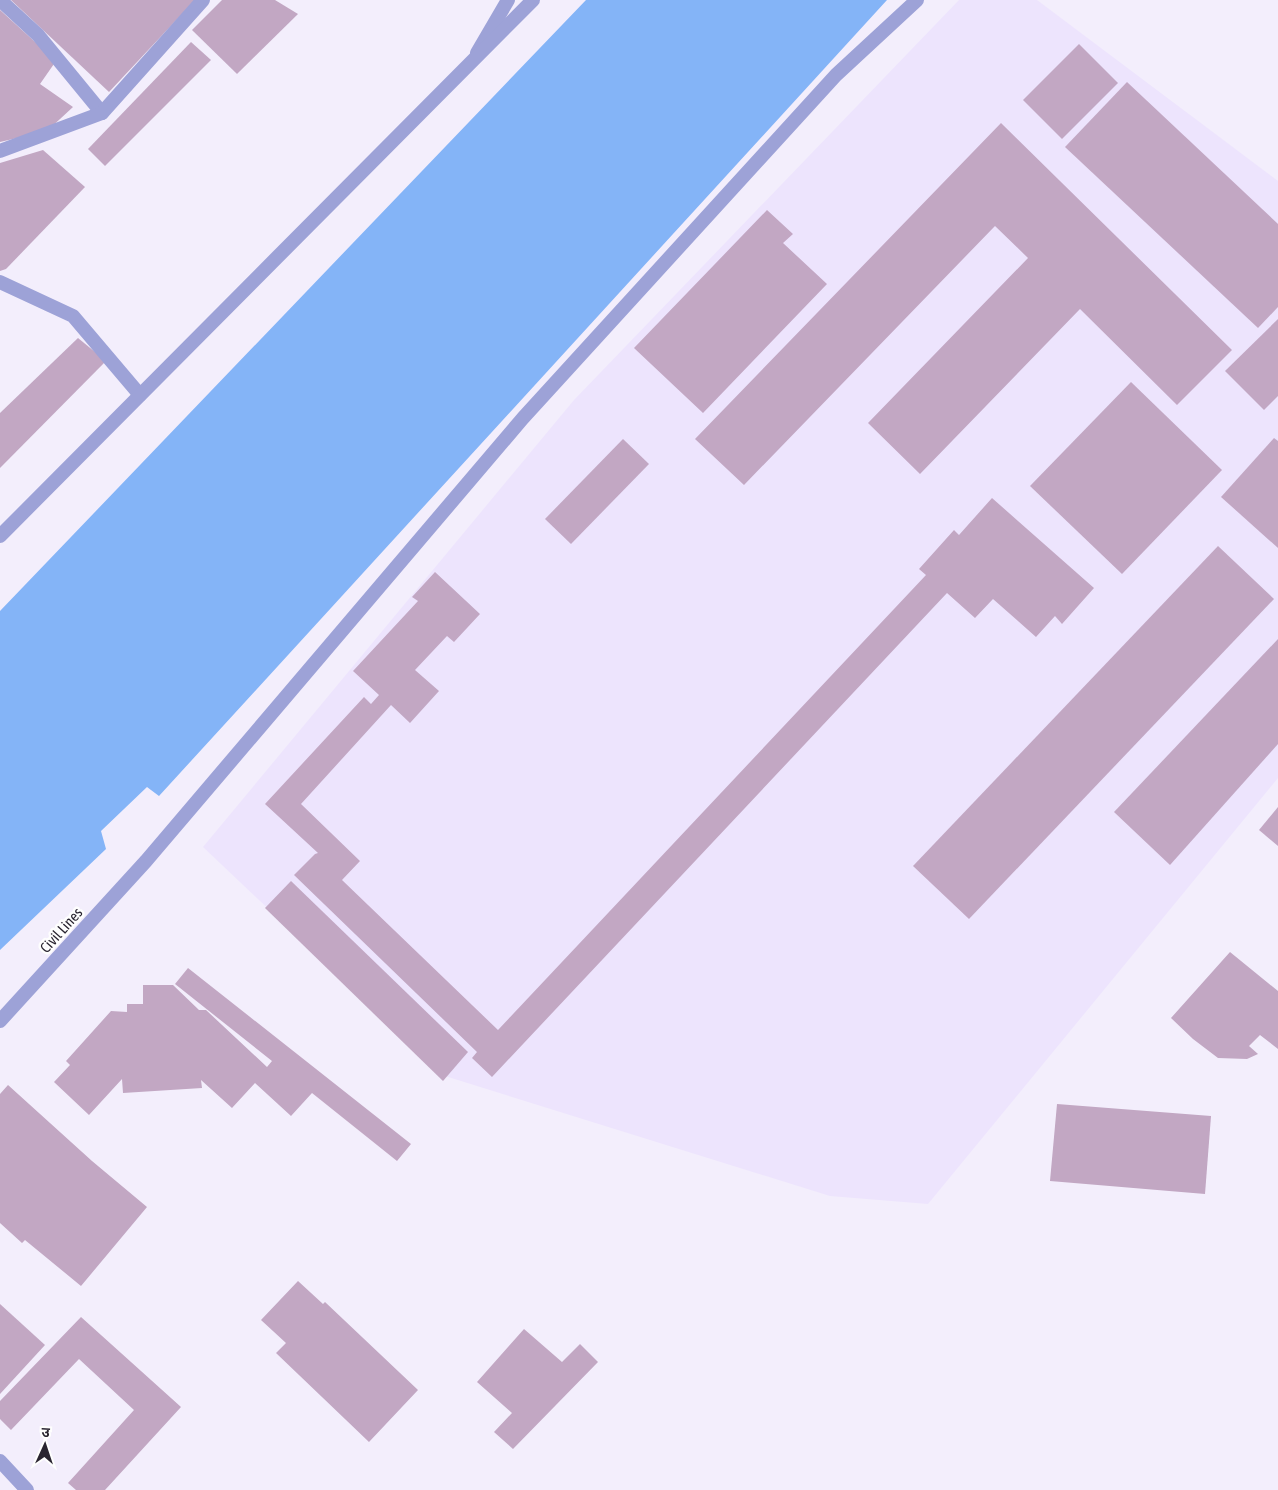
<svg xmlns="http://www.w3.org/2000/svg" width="1278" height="1490" viewBox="0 0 1278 1490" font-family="'Asap Condensed','Noto Sans Devanagari',sans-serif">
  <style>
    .built { fill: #ede4fd }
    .water { fill: #84b4f7 }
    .building { fill: #c2a7c3 }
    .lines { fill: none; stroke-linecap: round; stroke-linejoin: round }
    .minor { stroke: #9da2d7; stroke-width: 14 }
    .tertiary { stroke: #9da2d7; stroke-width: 14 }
    .labels { text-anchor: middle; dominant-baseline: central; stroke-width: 5; stroke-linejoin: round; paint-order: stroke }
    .street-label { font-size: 15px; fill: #292430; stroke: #fefefe }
  </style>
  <rect width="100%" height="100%" fill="#f3eefc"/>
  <!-- built -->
  <polygon class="built" points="959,0 1037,0 1278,181 1278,778 928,1204 830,1196 445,1076 203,847 574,400"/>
  <!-- water -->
  <polygon class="water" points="586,0 887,0 159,796 147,787 101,831 106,849 0,950 0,611"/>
  <!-- building -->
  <g class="building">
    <polygon points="11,0 195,0 109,92"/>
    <polygon points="222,0 275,0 298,14 237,74 192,30"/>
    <polygon points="0,10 56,61 40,84 73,107 47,131 0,142"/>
    <polygon points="191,42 211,60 105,166 88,149"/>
    <polygon points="1079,44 1118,83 1062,139 1023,100"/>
    <polygon points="1127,82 1278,224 1278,307 1258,328 1065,147"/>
    <polygon points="1001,123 1232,350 1177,405 1080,309 920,474 868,423 1028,258 995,226 744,485 695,439"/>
    <polygon points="43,150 85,187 6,269 0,271 0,163"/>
    <polygon points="767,210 793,234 783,243 827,284 703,413 634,348"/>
    <polygon points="1278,319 1278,396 1264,410 1225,371"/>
    <polygon points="78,338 106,361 0,468 0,413"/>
    <polygon points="1131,382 1222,470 1122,574 1030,486"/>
    <polygon points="1274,438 1278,441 1278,548 1221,497"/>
    <polygon points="623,439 649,464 571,544 545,519"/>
    <polygon points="992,498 1094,588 1062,624 1055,616 1036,637 993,599 975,618 947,593 492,1077 472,1058 477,1052 294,875 315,854 318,853 265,804 364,697 371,704 379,695 353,671 418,601 412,597 435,572 480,614 454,642 447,636 415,670 439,691 410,723 391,705 301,804 360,861 342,880 498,1030 926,575 919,569 954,530 959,535"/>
    <polygon points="1218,546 1274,599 969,919 913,866"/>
    <polygon points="1278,639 1278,744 1170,865 1114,812"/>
    <polygon points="1278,807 1278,846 1259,830"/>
    <polygon points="291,881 468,1052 443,1081 265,908"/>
    <polygon points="1230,952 1278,991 1278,1049 1260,1035 1249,1046 1258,1054 1247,1059 1218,1058 1193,1039 1171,1018"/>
    <polygon points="188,968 411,1144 397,1161 312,1093 291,1116 255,1083 232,1108 201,1080 202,1088 123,1093 122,1079 89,1115 54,1082 70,1065 66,1061 111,1011 127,1012 127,1004 143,1004 143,985 173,985 199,1010 206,1010 267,1067 272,1061 175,984"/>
    <polygon points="8,1085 92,1161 147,1207 81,1286 25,1240 22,1243 0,1223 0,1094"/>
    <polygon points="1057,1104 1211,1116 1205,1194 1050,1181"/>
    <polygon points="298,1281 323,1304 325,1302 418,1390 369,1442 276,1353 286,1343 261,1320"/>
    <polygon points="0,1304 45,1345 0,1394"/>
    <polygon points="81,1317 181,1407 105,1490 76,1490 68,1483 134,1410 79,1359 11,1430 0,1419 0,1401"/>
    <polygon points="524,1329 562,1362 580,1344 598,1362 513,1449 494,1432 512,1413 477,1382"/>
  </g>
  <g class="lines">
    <!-- minor -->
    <g class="minor">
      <polyline points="0,0 38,35 102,113"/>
      <polyline points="477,53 508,0"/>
      <polyline points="0,151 102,113 203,0"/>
      <polyline points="0,282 73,316 140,395"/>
      <polyline points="0,1461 27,1490"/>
    </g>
    <!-- tertiary -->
    <g class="tertiary">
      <polyline points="0,536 533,0"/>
      <polyline points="0,1021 146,861 523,418 836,75 917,0"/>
    </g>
  </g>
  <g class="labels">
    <!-- street labels -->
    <g class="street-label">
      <text transform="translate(61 930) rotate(-48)">Civil Lines</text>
    </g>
  </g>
  <!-- north arrow -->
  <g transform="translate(45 1445) rotate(3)" stroke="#fefefe" stroke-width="4" paint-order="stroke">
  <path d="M0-4L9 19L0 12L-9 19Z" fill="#292430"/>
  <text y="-8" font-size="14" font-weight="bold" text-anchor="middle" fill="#292430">उ</text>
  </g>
</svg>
